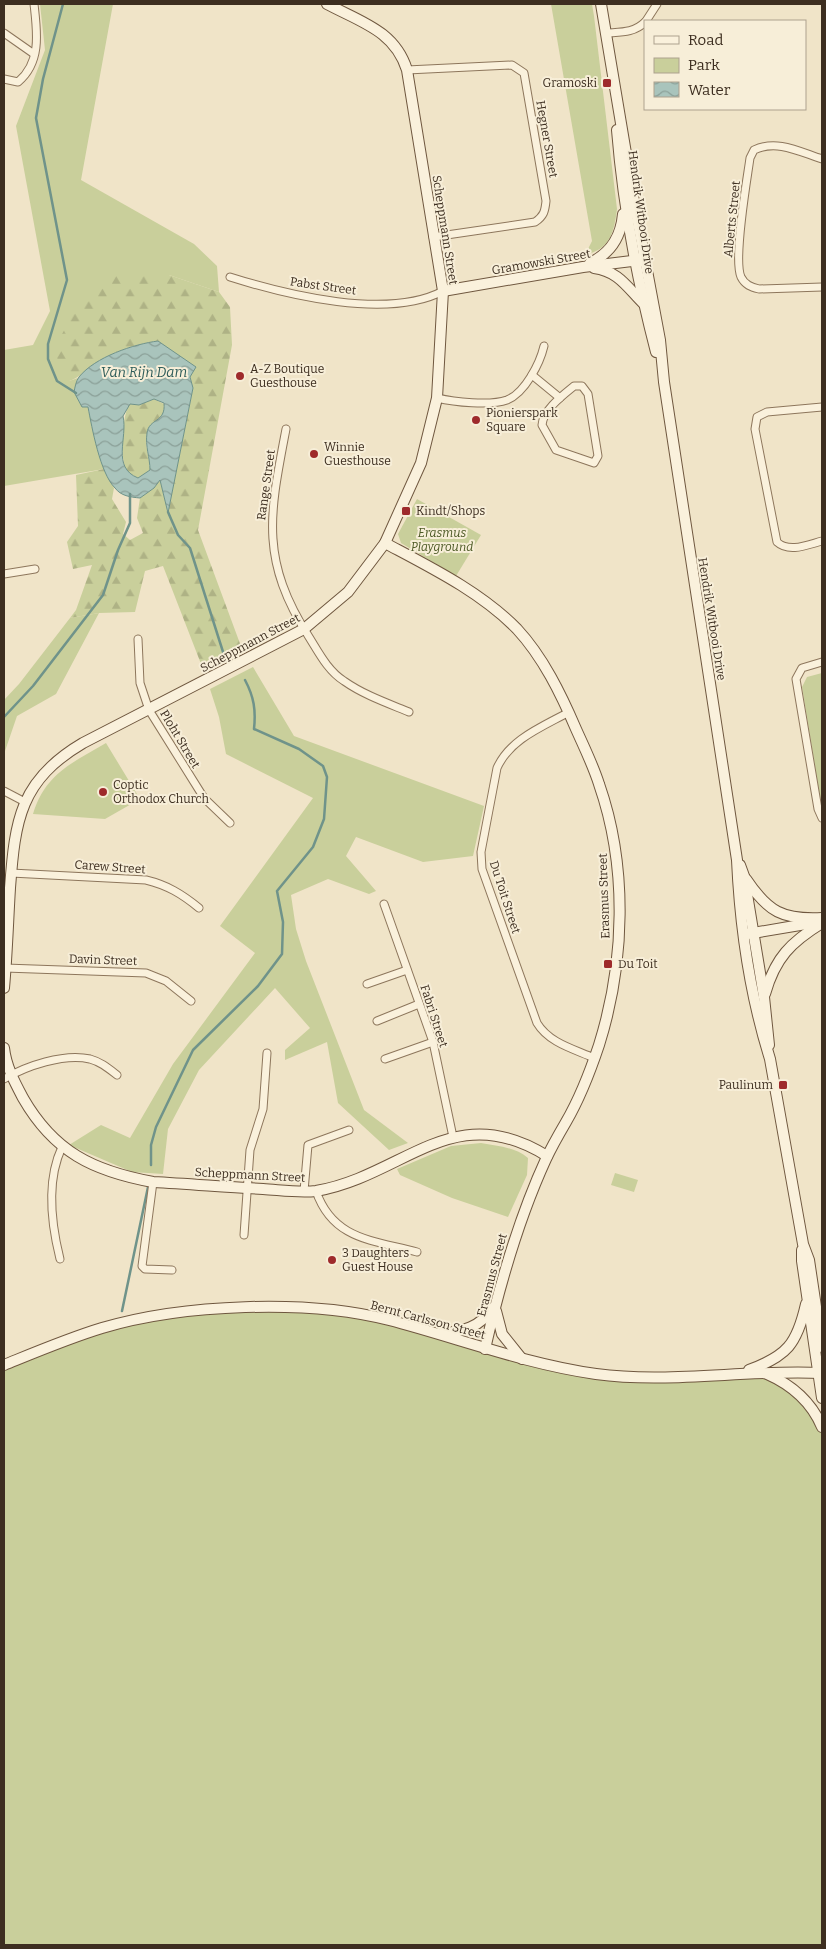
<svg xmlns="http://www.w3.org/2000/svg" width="826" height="1949" viewBox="0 0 826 1949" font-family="Bitter,serif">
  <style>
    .green { fill: #c9cf9b }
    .forest { fill: url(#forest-firs) }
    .water { fill: url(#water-waves); stroke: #6f938a; fill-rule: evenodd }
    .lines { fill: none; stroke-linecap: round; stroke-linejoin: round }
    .stream { stroke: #6f938a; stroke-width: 2.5 }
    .street-casing { stroke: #8d765c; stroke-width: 9 }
    .secondary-casing { stroke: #6f573f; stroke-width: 12 }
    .street { stroke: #faf1dc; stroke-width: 7 }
    .secondary { stroke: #faf1dc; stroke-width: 10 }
    .poi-dot { fill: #9e2a2b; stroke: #f7eed8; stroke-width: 2 }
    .labels { text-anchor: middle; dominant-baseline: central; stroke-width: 4; stroke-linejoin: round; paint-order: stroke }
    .poi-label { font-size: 12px; fill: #3d2e20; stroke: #f7eed8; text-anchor: start }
    .street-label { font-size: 12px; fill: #3d2e20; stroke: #f7eed8 }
    .park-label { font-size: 12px; font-style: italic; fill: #4d5a26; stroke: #f7eed8 }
    .water-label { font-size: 14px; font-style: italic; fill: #2f5d5a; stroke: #f7eed8 }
  </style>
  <defs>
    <pattern id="forest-firs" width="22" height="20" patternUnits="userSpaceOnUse" patternTransform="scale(1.25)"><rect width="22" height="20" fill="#c9cf9b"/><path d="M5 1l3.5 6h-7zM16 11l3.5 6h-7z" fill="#aeb285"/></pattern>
    <pattern id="water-waves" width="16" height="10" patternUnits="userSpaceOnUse" patternTransform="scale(1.25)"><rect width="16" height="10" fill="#a9c4bc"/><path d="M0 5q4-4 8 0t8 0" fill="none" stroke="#8ba098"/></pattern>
  </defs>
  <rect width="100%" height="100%" fill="#f0e4c8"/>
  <!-- green -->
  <g class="green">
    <polygon points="40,4 113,4 81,180 194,244 217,266 219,292 169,275 69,381 78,378 74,392 88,406 104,469 4,486 4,350 33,345 50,311 16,126 45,50"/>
    <path d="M551,4H592L594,16L617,209C614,233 610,249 585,255L592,241Z"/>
    <polygon points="417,499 481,535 456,576 401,543 398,534"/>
    <polygon points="99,613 56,694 17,716 4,754 4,700 19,684 70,618"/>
    <polygon points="253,667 294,736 484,806 473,856 423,862 356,837 346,856 376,891 369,894 328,879 291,895 296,929 306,961 364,1110 408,1143 389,1150 338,1103 327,1042 285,1060 285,1050 310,1028 275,988 199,1070 168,1129 163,1174 132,1172 69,1145 101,1125 130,1138 173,1064 255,953 220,926 313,798 226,754 219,717 210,689"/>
    <polygon points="822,673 822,810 802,687 807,677"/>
    <path d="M106,743L140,799L105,819L33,814C45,774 72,763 106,743Z"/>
    <path d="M481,1143C497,1146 515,1147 528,1158L527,1175L508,1217L452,1198L400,1175L397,1169L451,1146Z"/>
    <polygon points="615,1173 638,1180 634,1192 611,1185"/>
    <polygon points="252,1308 347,1313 595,1374 763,1373 789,1386 822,1427 822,1945 4,1945 4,1365 148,1318"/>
  </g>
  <!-- forest -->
  <g class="forest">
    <path d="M114,275H169L219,292L230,307L232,345L198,530L242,649L203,669L163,566L145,571L135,612L99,613L70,618L76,610L92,565L73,569L67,542L78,526L76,475L104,469L114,488L112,499L126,522L123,534L130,540L143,533L137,518L140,498L154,488L160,480L168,511L193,388L190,377L158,341C135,344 111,352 92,366C83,372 79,378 69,381L57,358L56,345L78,305Z"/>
    <path d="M154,399L164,404C166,422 151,419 147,434C144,445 150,459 150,470L138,478C133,476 128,473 126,469C120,458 122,412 130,404L139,405Z"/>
  </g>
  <!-- water -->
  <path class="water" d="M158,341L196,367L190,377L193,388L168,513L160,480L154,488L140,498C130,497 121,496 115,488C100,473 92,428 88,407H82L74,392C75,387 76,381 79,377C95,357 134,344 158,341ZM154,399L164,403C166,423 149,418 147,433C145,446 150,458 150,470L138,478C111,467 128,438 123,416L130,404L139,405Z"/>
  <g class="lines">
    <!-- stream -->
    <g class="stream">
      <polyline points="63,4 43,79 36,118 67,280 48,344 48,359 57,381 76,393"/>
      <polyline points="168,512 178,535 190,548 224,655"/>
      <polyline points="4,717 33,686 103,595 118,550 130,523 130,494"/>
      <path d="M151,1165V1145L156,1127L193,1050L258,986L282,954L283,922L277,891L313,847L324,819L327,777L323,766L299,749L254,729C256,710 254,697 245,680"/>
      <polyline points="122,1311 148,1187"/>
    </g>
    <!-- street casing -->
    <g class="street-casing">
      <g id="street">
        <polyline points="646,21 657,4"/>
        <polyline points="4,33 34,54"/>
        <path d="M607,33C621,32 634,33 645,22"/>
        <path d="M407,70L512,65L524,73L546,201C545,211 544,216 535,222L433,237"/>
        <path d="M4,79L18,82C42,62 37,31 34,4"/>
        <path d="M822,159C800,152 777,139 754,150L750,158C747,180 733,259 741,277C745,285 751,287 759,289L822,287"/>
        <path d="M230,277C287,295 388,320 443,291"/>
        <polyline points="532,375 560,398"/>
        <path d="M574,386H582L588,394L598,456L594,463L556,450L542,425C543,410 563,395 574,386Z"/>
        <path d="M437,398C454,402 490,406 507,400C525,393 540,363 544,346"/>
        <path d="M822,407L767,412L757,417L755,429L777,542C789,553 807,545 822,541"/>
        <path d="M286,429C270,513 259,559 309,637C319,653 328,671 344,681C364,695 387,703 409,712"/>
        <polyline points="4,574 35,569"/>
        <polyline points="138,639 140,683 149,710 204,798 230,823"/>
        <polyline points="822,662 802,668 796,679 818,809 822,818"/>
        <path d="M569,712C542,727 510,739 497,768L481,852L482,869L537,1023C549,1043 574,1049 594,1058"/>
        <polyline points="4,791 25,802"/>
        <path d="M11,873L146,880C167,885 182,894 199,908"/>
        <polyline points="384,904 433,1042 453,1137"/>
        <polyline points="5,968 146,973 166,981 191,1001"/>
        <polyline points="367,984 407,970"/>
        <polyline points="377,1021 419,1004"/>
        <polyline points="385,1059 433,1042"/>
        <path d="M4,1079C26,1066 64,1053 90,1059C101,1062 108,1068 117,1075"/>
        <polyline points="153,1182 142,1266 145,1269 172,1270"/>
        <polyline points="304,1191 308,1145 349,1130"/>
        <path d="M316,1191C333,1240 373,1240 417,1252"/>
        <polyline points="244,1235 250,1150 263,1109 267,1053"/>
        <path d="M60,1259C51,1223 46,1181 62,1147"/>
      </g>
    </g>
    <!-- secondary casing -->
    <g class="secondary-casing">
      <g id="secondary">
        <path d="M601,4L634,201L660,340L664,382L737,860C740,926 750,995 770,1059L803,1244L809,1260L822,1347"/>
        <path d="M617,130C623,205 637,279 656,352"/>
        <path d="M590,263C611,253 621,237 623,214"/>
        <path d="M594,268C618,271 627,287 643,303"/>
        <polyline points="443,291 583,267 640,260"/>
        <path d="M385,543C430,567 481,592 517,629C543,657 561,694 576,729C584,747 593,765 599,784C628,867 625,962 599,1045C590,1072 580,1098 566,1122C559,1134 552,1146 546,1159C518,1220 500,1283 485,1349"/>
        <polyline points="740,865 744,876 764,997 769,1045"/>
        <path d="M746,879C768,912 783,920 822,918"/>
        <polyline points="747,934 812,923"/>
        <path d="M4,988C7,955 8,921 10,888C15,820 20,780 83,743L304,629L348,592L385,543L421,463L437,398L443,291L407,70C395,31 361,22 327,4"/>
        <path d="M765,994C775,958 791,942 822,923"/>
        <path d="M4,1048C6,1066 14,1081 23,1098C54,1152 93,1171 153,1182C190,1184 226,1187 263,1189C280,1190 299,1193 316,1191C404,1176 453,1097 547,1156"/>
        <polyline points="802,1250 802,1261 822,1398"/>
        <polyline points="496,1311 502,1334 522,1359"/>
        <path d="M441,1334C464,1331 479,1328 493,1308"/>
        <path d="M4,1365C36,1352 69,1338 102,1328C183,1304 307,1299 389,1320C458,1338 525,1364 596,1374C669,1384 748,1369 822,1373"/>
        <path d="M749,1370C787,1356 797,1344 806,1304"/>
        <path d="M767,1374C792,1385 811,1401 822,1427"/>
      </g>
    </g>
    <!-- street -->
    <use href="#street" class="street"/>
    <!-- secondary -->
    <use href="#secondary" class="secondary"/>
  </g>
  <!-- markers -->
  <g class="poi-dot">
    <rect x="602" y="78" width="10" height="10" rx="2.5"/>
    <circle cx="240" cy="376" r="5"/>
    <circle cx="476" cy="420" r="5"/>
    <circle cx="314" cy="454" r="5"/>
    <rect x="401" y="506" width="10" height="10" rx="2.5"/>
    <circle cx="103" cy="792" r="5"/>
    <rect x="603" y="959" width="10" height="10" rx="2.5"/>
    <rect x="778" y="1080" width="10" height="10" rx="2.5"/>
    <circle cx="332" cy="1260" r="5"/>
  </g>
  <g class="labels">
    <!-- poi labels -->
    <g class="poi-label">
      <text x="597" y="83" text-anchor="end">Gramoski</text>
      <text x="250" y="369">A-Z Boutique<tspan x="250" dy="14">Guesthouse</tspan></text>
      <text x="486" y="413">Pionierspark<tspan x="486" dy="14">Square</tspan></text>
      <text x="324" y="447">Winnie<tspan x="324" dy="14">Guesthouse</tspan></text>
      <text x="416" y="511">Kindt/Shops</text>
      <text x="113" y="785">Coptic<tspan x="113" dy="14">Orthodox Church</tspan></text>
      <text x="618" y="964">Du Toit</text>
      <text x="773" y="1085" text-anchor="end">Paulinum</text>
      <text x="342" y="1253">3 Daughters<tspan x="342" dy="14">Guest House</tspan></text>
    </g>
    <!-- street labels -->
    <g class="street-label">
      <text transform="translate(547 139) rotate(80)">Hegner Street</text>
      <text transform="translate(641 212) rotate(82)">Hendrik Witbooi Drive</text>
      <text transform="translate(732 219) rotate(-84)">Alberts Street</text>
      <text transform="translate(445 230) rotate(81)">Scheppmann Street</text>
      <text transform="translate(541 262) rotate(-10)">Gramowski Street</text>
      <text transform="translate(323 286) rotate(8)">Pabst Street</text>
      <text transform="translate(266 485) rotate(-82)">Range Street</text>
      <text transform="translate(712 619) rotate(81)">Hendrik Witbooi Drive</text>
      <text transform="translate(250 643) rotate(-28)">Scheppmann Street</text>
      <text transform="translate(180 739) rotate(59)">Ploht Street</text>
      <text transform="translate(110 867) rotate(4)">Carew Street</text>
      <text transform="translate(604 896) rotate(-92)">Erasmus Street</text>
      <text transform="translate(505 897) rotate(72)">Du Toit Street</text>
      <text transform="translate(103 960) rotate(2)">Davin Street</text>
      <text transform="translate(434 1016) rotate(72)">Fabri Street</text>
      <text transform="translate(250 1175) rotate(3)">Scheppmann Street</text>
      <text transform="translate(492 1275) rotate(-75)">Erasmus Street</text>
      <text transform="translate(428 1320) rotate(15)">Bernt Carlsson Street</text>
    </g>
    <!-- park labels -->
    <g class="park-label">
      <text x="442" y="533">Erasmus<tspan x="442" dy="14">Playground</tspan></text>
    </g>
    <!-- water labels -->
    <g class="water-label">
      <text x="144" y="372">Van Rijn Dam</text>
    </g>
  </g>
  <!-- border -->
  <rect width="826" height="1949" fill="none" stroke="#3d2e20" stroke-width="10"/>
  <!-- legend -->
  <rect x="644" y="20" width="162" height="90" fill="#f7eed8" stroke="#ada18e"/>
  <rect x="654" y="36" width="25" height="8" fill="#faf1dc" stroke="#ada18e"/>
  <text x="688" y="45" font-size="15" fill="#3d2e20">Road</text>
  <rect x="654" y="58" width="25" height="15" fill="#c9cf9b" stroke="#ada18e"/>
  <text x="688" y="70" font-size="15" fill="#3d2e20">Park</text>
  <rect x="654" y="82" width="25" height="15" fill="url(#water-waves)" stroke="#ada18e"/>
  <text x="688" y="95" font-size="15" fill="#3d2e20">Water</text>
</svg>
